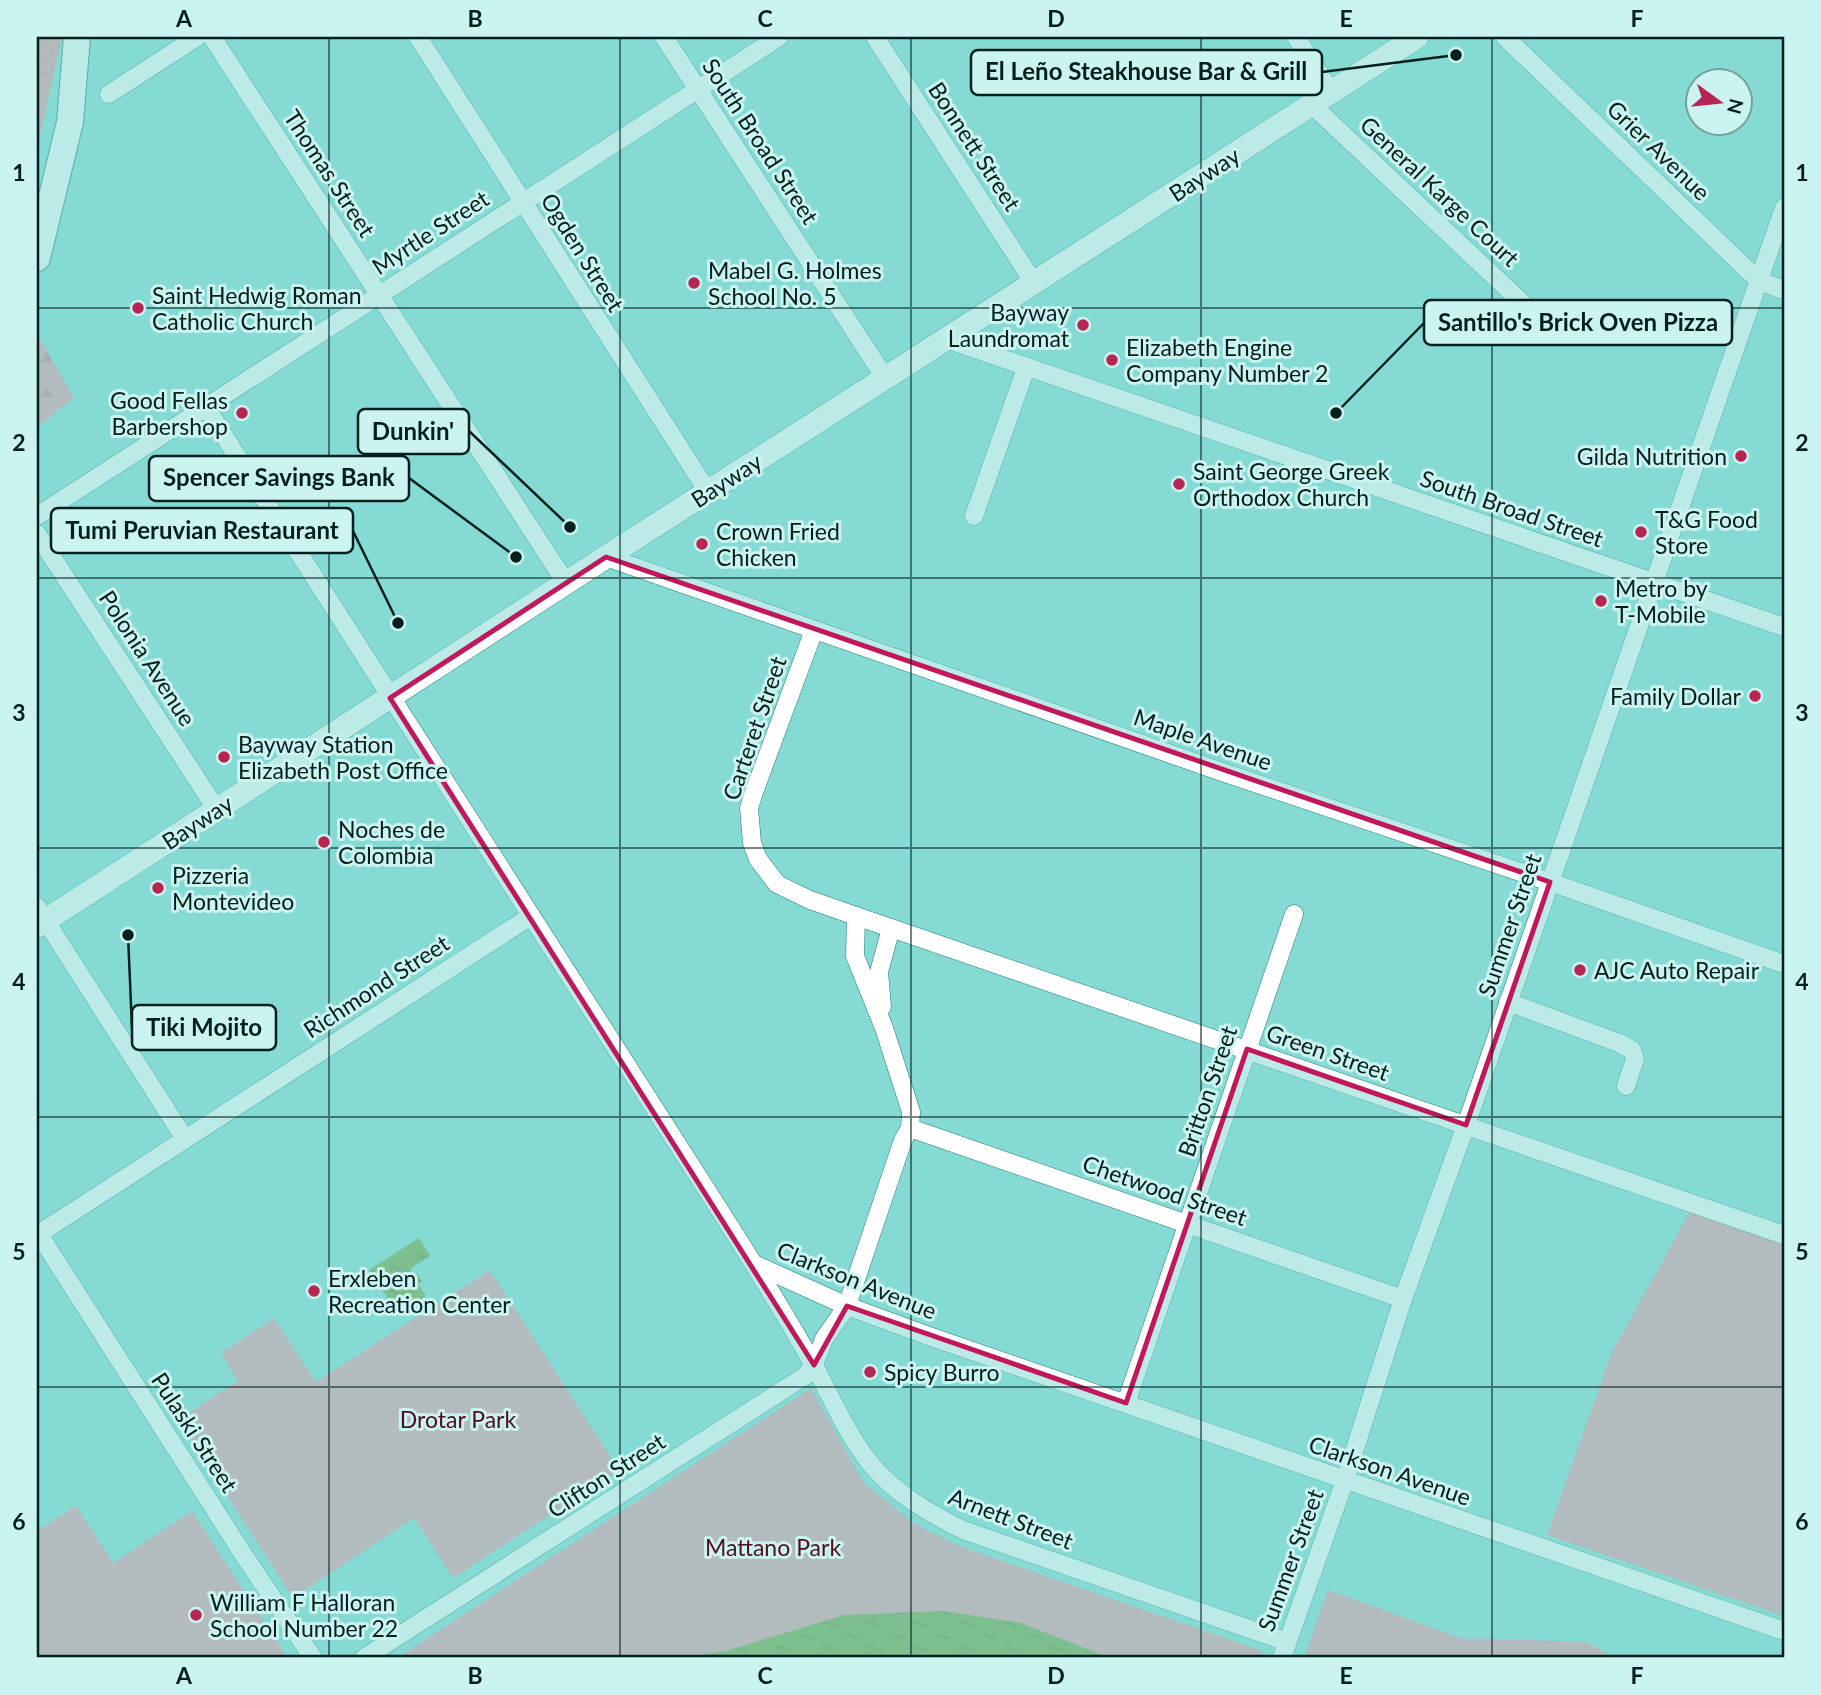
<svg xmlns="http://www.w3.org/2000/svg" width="1821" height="1695" viewBox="0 0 1821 1695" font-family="Lato,sans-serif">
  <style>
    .grass { fill: url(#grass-dots) }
    .forest { fill: url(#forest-firs) }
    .park { fill: #e895a3 }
    .water { fill: url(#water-ripples) }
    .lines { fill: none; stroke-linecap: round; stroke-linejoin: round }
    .minor-casing { stroke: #1b7c76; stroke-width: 19 }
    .major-casing { stroke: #1b7c76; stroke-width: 24 }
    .highway-casing { stroke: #1b7c76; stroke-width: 28 }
    .minor { stroke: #fff; stroke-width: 18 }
    .major { stroke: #fff; stroke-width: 23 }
    .highway { stroke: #fff; stroke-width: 26 }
    .marked { fill: none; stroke: #c2185b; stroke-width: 5; stroke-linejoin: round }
    .grid { fill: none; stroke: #04201e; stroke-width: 2; stroke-opacity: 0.55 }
    .poi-dot { fill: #b72652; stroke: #cbf3ef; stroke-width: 2.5 }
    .labels { text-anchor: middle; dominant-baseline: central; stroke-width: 6; stroke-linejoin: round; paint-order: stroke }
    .street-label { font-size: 23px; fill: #04201e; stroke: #cbf3ef }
    .poi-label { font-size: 23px; fill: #04201e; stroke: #cbf3ef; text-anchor: start }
    .park-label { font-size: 23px; fill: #500c20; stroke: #cbf3ef }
    .leader { fill: none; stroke: #04201e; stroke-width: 2.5 }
    .callout-dot { fill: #04201e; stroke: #cbf3ef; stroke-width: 2.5 }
    .callout { fill: #cbf3ef; stroke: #04201e; stroke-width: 2.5 }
    .callout-label { font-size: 24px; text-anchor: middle; font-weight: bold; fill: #04201e }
    .neatline { fill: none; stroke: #04201e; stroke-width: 2.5 }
    .grid-label { font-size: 23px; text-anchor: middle; font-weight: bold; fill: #04201e }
  </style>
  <defs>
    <pattern id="grass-dots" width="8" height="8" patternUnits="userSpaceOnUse" patternTransform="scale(1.75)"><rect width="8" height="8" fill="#e895a3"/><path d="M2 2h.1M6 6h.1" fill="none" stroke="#c5808c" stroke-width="1.8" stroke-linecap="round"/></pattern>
    <pattern id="forest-firs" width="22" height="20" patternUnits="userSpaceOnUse" patternTransform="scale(1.75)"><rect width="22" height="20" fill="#e895a3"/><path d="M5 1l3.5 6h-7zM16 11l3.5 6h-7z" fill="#c5808c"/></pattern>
    <pattern id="water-ripples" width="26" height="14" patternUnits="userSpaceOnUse" patternTransform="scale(1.75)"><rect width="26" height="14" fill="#749d3c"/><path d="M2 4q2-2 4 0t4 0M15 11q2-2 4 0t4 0" fill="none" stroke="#5d8032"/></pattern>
  </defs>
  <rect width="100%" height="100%" fill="#85dbd4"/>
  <!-- grass -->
  <polygon class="grass" points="37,37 62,37 37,150"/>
  <!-- forest -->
  <polygon class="forest" points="37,334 74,398 37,427"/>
  <!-- park -->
  <g class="park">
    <polygon points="1692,1208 1784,1239 1784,1616 1547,1535 1612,1352"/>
    <polygon points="490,1270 619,1470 453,1578 414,1518 293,1598 178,1420 238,1381 221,1353 274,1318 316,1382"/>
    <polygon points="811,1388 864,1483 915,1524 962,1547 1263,1651 1261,1658 397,1658"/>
    <polygon points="76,1506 113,1563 192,1511 288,1658 37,1658 37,1531"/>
    <polygon points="1328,1590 1461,1638 1587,1642 1616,1658 1304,1658"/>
  </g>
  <!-- water -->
  <g class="water">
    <polygon points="419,1238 430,1256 410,1269 413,1275 417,1273 422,1282 418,1284 426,1296 398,1314 369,1270"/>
    <polygon points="943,1611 1021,1623 1110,1658 681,1658 726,1651 844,1615"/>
  </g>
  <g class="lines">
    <!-- minor casing -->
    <g class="minor-casing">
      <g id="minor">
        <polyline points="212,37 566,583"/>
        <polyline points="418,37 708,492"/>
        <polyline points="664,37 885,378"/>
        <polyline points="875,37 1034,283"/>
        <polyline points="1296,37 1331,92"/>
        <polyline points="1505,37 1759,281 1784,290"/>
        <polyline points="109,94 197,37"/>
        <polyline points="1312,105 1533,313"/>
        <polyline points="946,339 1784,627"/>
        <path d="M206,407C369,666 535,923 701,1181C739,1240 777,1300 812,1362C831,1395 845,1432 870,1463C894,1493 929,1513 963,1530L1287,1642"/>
        <polyline points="37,516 779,37"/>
        <polyline points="974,516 1026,368"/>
        <polyline points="37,534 217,810"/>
        <polyline points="606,557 1225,773 1550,882 1784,964"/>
        <polyline points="814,630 754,792 749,808 752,843 758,859 777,884 810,900 856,916 1784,1235"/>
        <polyline points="37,907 185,1139"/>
        <polyline points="1508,1002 1619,1043 1632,1050 1635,1059 1626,1086"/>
        <polyline points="882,1007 879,972 891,928"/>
        <polyline points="910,1128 1403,1299"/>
        <polyline points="37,1231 243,1554 313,1658"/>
        <polyline points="37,1235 531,916"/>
        <polyline points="756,1265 847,1306 926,1335 1784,1631"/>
        <polyline points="1126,1403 1294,914"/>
        <polyline points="364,1658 805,1376 814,1365 824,1339 847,1306 903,1140 910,1128 911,1112 884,1028 855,956 856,916"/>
        <polyline points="1282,1658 1345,1480 1403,1299 1466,1125 1784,208"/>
      </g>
    </g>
    <!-- major casing -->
    <g class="major-casing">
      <polyline id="major" points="37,926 606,557 1417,37"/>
    </g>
    <!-- highway casing -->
    <g class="highway-casing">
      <polyline id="highway" points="37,258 70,122 77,37"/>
    </g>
    <!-- minor -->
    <use href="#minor" class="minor"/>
    <!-- major -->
    <use href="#major" class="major"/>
    <!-- highway -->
    <use href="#highway" class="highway"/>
  </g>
  <!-- marked area -->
  <path d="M0 0H1821V1695H0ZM606,557L1550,882L1466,1125L1247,1049L1126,1403L847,1306L814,1365L390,698Z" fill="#85dbd4" fill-opacity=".55" fill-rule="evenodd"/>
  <path class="marked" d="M606,557L1550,882L1466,1125L1247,1049L1126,1403L847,1306L814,1365L390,698Z"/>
  <!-- grid -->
  <path class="grid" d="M329,37V1658M620,37V1658M911,37V1658M1201,37V1658M1492,37V1658M37,308H1784M37,578H1784M37,848H1784M37,1117H1784M37,1387H1784"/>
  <!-- markers -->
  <g class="poi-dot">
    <circle cx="694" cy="283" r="7"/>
    <circle cx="138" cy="308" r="7"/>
    <circle cx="1083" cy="325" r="7"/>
    <circle cx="1112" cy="360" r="7"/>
    <circle cx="242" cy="413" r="7"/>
    <circle cx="1741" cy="456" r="7"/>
    <circle cx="1179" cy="484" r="7"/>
    <circle cx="1641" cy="532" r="7"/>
    <circle cx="702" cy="544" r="7"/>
    <circle cx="1601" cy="601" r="7"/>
    <circle cx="1755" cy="696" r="7"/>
    <circle cx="224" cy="757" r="7"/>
    <circle cx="324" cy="842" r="7"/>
    <circle cx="158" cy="888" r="7"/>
    <circle cx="1580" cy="970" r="7"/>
    <circle cx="314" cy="1291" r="7"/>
    <circle cx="870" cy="1372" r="7"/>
    <circle cx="196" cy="1615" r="7"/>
  </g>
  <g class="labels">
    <!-- street labels -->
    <g class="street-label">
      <text transform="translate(761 141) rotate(57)">South Broad Street</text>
      <text transform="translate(975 146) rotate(57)">Bonnett Street</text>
      <text transform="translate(1659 150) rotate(44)">Grier Avenue</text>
      <text transform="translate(330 173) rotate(57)">Thomas Street</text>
      <text transform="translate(1204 174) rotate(-33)">Bayway</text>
      <text transform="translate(1440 191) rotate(43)">General Karge Court</text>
      <text transform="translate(430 232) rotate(-33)">Myrtle Street</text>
      <text transform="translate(583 252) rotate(58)">Ogden Street</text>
      <text transform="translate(726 480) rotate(-33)">Bayway</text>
      <text transform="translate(1512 508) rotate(19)">South Broad Street</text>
      <text transform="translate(148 658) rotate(57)">Polonia Avenue</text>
      <text transform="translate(754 728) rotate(-71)">Carteret Street</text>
      <text transform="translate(1203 739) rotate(19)">Maple Avenue</text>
      <text transform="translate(197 822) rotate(-33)">Bayway</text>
      <text transform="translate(1509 925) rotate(-71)">Summer Street</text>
      <text transform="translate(376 986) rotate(-33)">Richmond Street</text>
      <text transform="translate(1328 1052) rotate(19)">Green Street</text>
      <text transform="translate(1207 1091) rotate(-71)">Britton Street</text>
      <text transform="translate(1165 1190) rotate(19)">Chetwood Street</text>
      <text transform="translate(857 1280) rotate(22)">Clarkson Avenue</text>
      <text transform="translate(195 1432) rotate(57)">Pulaski Street</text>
      <text transform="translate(1390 1470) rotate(19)">Clarkson Avenue</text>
      <text transform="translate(606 1475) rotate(-33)">Clifton Street</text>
      <text transform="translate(1011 1518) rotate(21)">Arnett Street</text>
      <text transform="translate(1290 1560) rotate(-70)">Summer Street</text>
    </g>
    <!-- poi labels -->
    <g class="poi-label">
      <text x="708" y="270">Mabel G. Holmes<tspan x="708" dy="26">School No. 5</tspan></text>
      <text x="152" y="295">Saint Hedwig Roman<tspan x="152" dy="26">Catholic Church</tspan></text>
      <text x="1069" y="312" text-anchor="end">Bayway<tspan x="1069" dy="26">Laundromat</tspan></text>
      <text x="1126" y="347">Elizabeth Engine<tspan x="1126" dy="26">Company Number 2</tspan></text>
      <text x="228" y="400" text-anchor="end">Good Fellas<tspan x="228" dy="26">Barbershop</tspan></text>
      <text x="1727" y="456" text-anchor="end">Gilda Nutrition</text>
      <text x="1193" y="471">Saint George Greek<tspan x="1193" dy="26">Orthodox Church</tspan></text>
      <text x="1655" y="519">T&amp;G Food<tspan x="1655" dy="26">Store</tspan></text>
      <text x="716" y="531">Crown Fried<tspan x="716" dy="26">Chicken</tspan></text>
      <text x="1615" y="588">Metro by<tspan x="1615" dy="26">T-Mobile</tspan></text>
      <text x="1741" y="696" text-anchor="end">Family Dollar</text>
      <text x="238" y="744">Bayway Station<tspan x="238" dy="26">Elizabeth Post Office</tspan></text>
      <text x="338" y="829">Noches de<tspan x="338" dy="26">Colombia</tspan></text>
      <text x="172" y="875">Pizzeria<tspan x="172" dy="26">Montevideo</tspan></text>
      <text x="1594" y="970">AJC Auto Repair</text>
      <text x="328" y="1278">Erxleben<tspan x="328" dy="26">Recreation Center</tspan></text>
      <text x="884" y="1372">Spicy Burro</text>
      <text x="210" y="1602">William F Halloran<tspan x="210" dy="26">School Number 22</tspan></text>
    </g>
    <!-- park labels -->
    <g class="park-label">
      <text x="458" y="1419">Drotar Park</text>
      <text x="773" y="1547">Mattano Park</text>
    </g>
  </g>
  <!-- callouts -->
  <path class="leader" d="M1456 55L1322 72M1336 413L1424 323M570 527L469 431M516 557L409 478M398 623L353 531M128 935L132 1028"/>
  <g class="callout-dot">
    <circle cx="1456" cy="55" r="7"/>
    <circle cx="1336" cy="413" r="7"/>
    <circle cx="570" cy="527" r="7"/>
    <circle cx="516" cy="557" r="7"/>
    <circle cx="398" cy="623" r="7"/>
    <circle cx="128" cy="935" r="7"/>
  </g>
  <g class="callout">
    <rect x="971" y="50" width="351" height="45" rx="7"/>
    <rect x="1424" y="300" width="308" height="45" rx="7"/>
    <rect x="358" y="409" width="111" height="45" rx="7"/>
    <rect x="149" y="456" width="260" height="45" rx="7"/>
    <rect x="51" y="508" width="302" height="45" rx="7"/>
    <rect x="132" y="1005" width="144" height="45" rx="7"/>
  </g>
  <g class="callout-label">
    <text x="1146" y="80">El Leño Steakhouse Bar &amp; Grill</text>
    <text x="1578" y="331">Santillo's Brick Oven Pizza</text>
    <text x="413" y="440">Dunkin'</text>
    <text x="279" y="486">Spencer Savings Bank</text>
    <text x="202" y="539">Tumi Peruvian Restaurant</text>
    <text x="204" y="1036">Tiki Mojito</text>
  </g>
  <!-- border -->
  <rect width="1821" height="1695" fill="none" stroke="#cbf3ef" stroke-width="77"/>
  <!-- north arrow -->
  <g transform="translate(1719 102) rotate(105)"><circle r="33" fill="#cbf3ef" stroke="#7b9f9b" stroke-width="2"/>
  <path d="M0-5L12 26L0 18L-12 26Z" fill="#b72652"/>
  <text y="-10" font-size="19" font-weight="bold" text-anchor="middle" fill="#04201e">N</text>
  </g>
  <rect x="38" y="38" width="1745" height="1618" class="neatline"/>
  <g class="grid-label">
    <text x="184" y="27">A</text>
    <text x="475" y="27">B</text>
    <text x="765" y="27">C</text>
    <text x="1056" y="27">D</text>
    <text x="1346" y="27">E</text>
    <text x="1637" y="27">F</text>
    <text x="19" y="181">1</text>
    <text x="1802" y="181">1</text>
    <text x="19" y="451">2</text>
    <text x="1802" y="451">2</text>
    <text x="19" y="721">3</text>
    <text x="1802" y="721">3</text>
    <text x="19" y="990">4</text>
    <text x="1802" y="990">4</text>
    <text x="19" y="1260">5</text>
    <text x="1802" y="1260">5</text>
    <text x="19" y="1530">6</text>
    <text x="1802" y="1530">6</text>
    <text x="184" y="1684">A</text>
    <text x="475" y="1684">B</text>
    <text x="765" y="1684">C</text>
    <text x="1056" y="1684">D</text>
    <text x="1346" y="1684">E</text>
    <text x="1637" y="1684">F</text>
  </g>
</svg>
